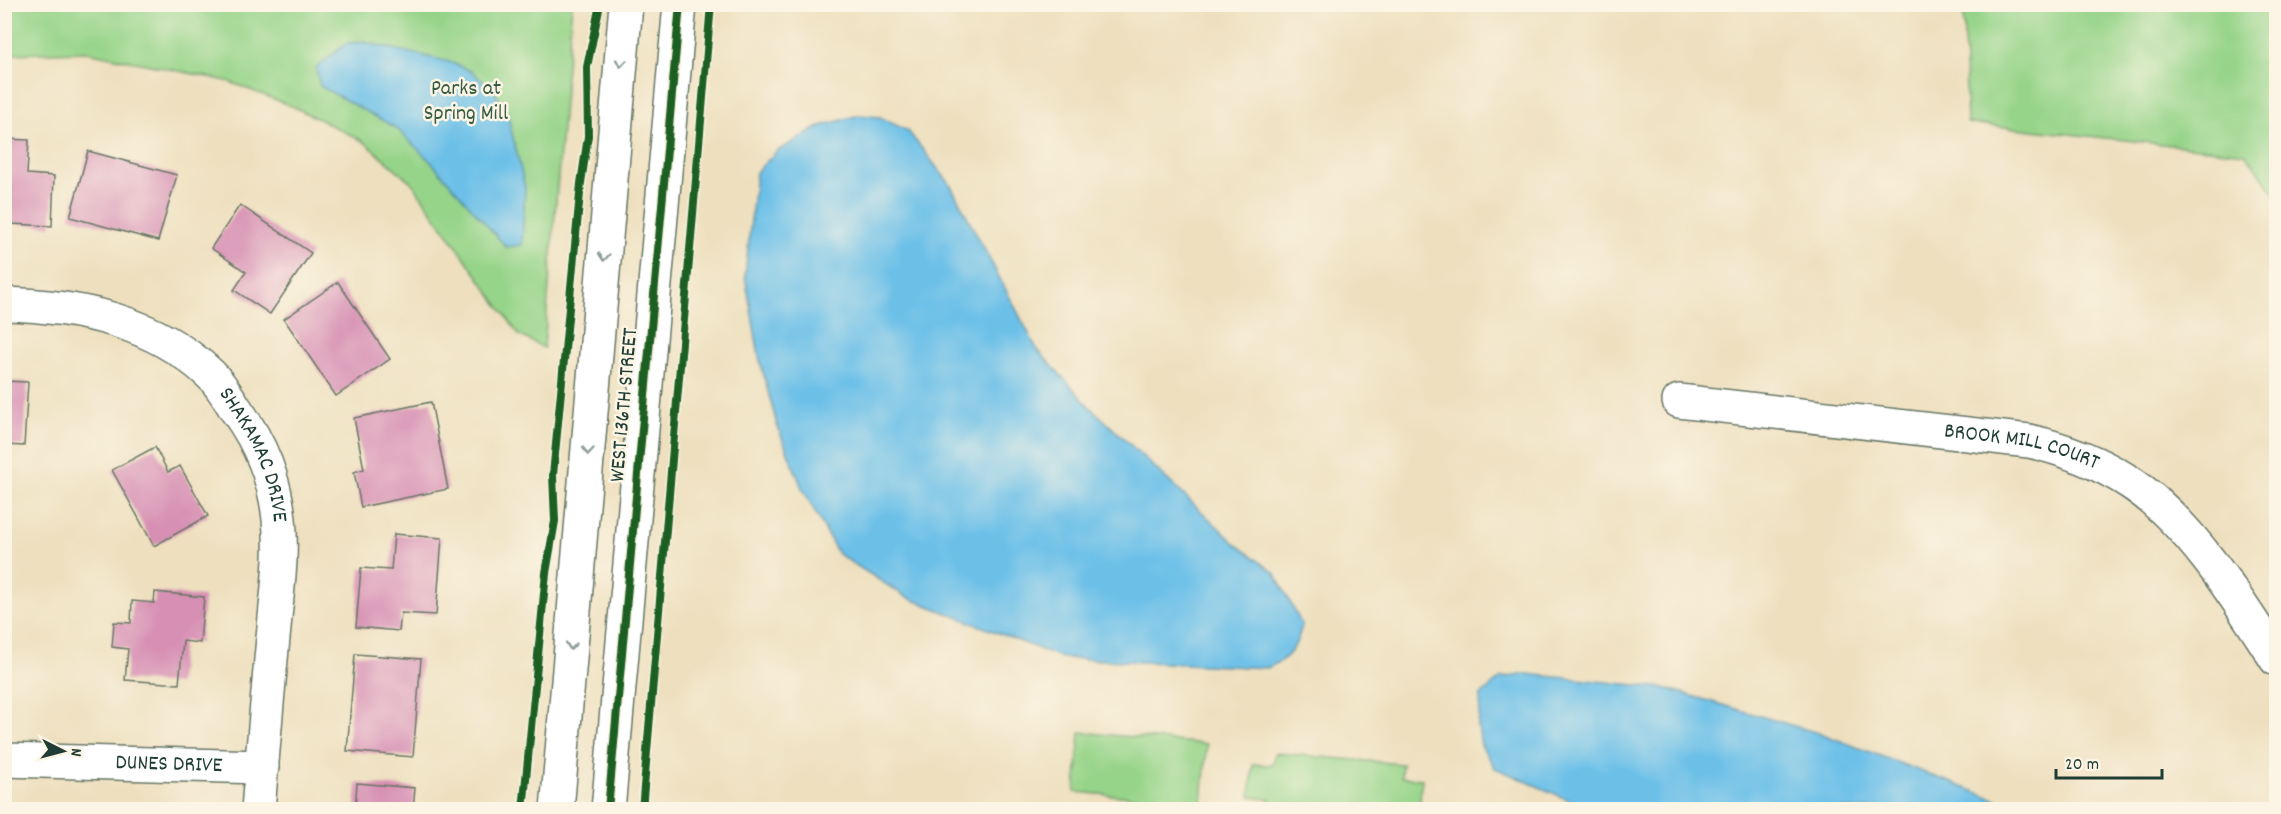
<svg xmlns="http://www.w3.org/2000/svg" width="2281" height="814" viewBox="0 0 2281 814" font-family="Dekko,sans-serif">
  <style>
    .green { fill: #96d489; stroke: #5a885e; stroke-width: 1.5 }
    .water { fill: #6cc0e8; stroke: #467e8e; stroke-width: 1.5 }
    .building { fill: #d790b4 }
    .lines { fill: none; stroke-linecap: round; stroke-linejoin: round }
    .minor-casing { stroke: #677665; stroke-width: 36 }
    .minor { stroke: #fff; stroke-width: 33 }
    .cycleway-casing { stroke: #fcf5e5; stroke-width: 11 }
    .cycleway { stroke: #1b5e20; stroke-width: 8 }
    .oneway { stroke: #8f9e9a }
    .labels { text-anchor: middle; dominant-baseline: central; stroke-width: 5; stroke-linejoin: round; paint-order: stroke }
    .park-label { font-size: 22px; fill: #375b45; stroke: #fcf5e5 }
    .street-label { font-size: 22px; fill: #1f3d34; stroke: #fcf5e5 }
  </style>
  <rect width="100%" height="100%" fill="#fcf5e5"/>
  <filter id="ink" filterUnits="userSpaceOnUse"><feTurbulence type="fractalNoise" baseFrequency=".0167" numOctaves="2"/><feDisplacementMap in="SourceGraphic" scale="12" xChannelSelector="R" yChannelSelector="G"/><feConvolveMatrix kernelMatrix="1 2 1 2 8 2 1 2 1" color-interpolation-filters="sRGB"/></filter>
  <filter id="wash" filterUnits="userSpaceOnUse"><feTurbulence type="fractalNoise" baseFrequency=".008" numOctaves="4" result="noise"/><feDisplacementMap in="SourceGraphic" scale="24" xChannelSelector="R" yChannelSelector="G"/><feGaussianBlur stdDeviation="1.35" result="paint"/><feColorMatrix in="noise" values="0 0 0 0 0 0 0 0 0 0 0 0 0 0 0 0 0 1.4 0 .05"/><feComposite in="paint" operator="in"/></filter>
  <g filter="url(#wash)">
    <rect width="100%" height="100%" fill="#eee0bf"/>
    <!-- green -->
    <g class="green">
      <polygon points="4,5 572,5 544,348 519,335 412,183 363,141 294,107 227,81 87,52 5,54"/>
      <polygon points="1963,5 2276,5 2276,195 2245,153 1967,123"/>
      <polygon points="1080,732 1207,744 1202,803 1075,792"/>
      <polygon points="1275,753 1402,764 1401,777 1422,779 1419,809 1269,809 1270,799 1250,797 1253,764 1273,765"/>
    </g>
    <!-- water -->
    <g class="water">
      <polygon points="363,42 450,62 471,71 494,91 507,112 525,187 522,245 506,247 432,163 396,128 320,86 316,68 347,43"/>
      <path d="M859,115L880,117L908,131L950,184L1037,349L1088,405L1235,543L1275,573L1302,625C1296,649 1290,658 1267,668L1062,658L906,597L838,554L802,488L777,425L760,361L745,276L756,172L777,151L821,126Z"/>
      <polygon points="1527,674 1665,688 1825,735 1997,800 2007,809 1590,809 1495,768 1481,745 1478,727 1481,695 1501,678"/>
    </g>
    <g id="blocks">
      <!-- building -->
      <g class="building">
        <polygon points="4,139 29,140 27,174 54,176 52,226 11,224 12,199 4,199"/>
        <polygon points="88,151 177,175 158,241 70,217"/>
        <polygon points="240,205 311,253 270,314 234,290 246,272 211,248"/>
        <polygon points="338,282 390,359 336,396 284,319"/>
        <polygon points="4,381 28,382 24,446 4,445"/>
        <polygon points="431,402 448,489 361,507 354,472 364,469 354,418"/>
        <polygon points="155,447 168,472 180,466 208,516 154,546 112,470"/>
        <polygon points="394,534 442,538 436,615 401,613 399,631 356,627 361,568 391,570"/>
        <polygon points="155,592 204,597 200,643 183,641 179,684 125,680 128,649 112,647 114,622 131,623 132,601 154,603"/>
        <polygon points="355,654 421,659 413,757 347,751"/>
        <polygon points="357,783 415,788 413,810 355,810"/>
      </g>
    </g>
  </g>
  <g filter="url(#ink)">
    <use href="#blocks" fill-opacity="0" stroke="#677665" stroke-width="1.5"/>
    <g class="lines">
      <!-- minor casing -->
      <g class="minor-casing">
        <g id="minor">
          <path id="s1" d="M4,304C79,306 154,321 210,374C221,384 229,399 237,411C260,443 275,480 279,519C283,555 277,593 274,628C268,689 263,749 258,810"/>
          <path id="s2" d="M1679,401L2029,441C2065,449 2100,463 2131,483C2189,521 2239,601 2276,659"/>
          <path id="s3" d="M4,760L262,767"/>
          <polyline points="557,810 626,4"/>
          <polyline points="608,810 680,4"/>
        </g>
      </g>
      <!-- minor -->
      <use href="#minor" class="minor"/>
      <!-- cycleway casing -->
      <g class="cycleway-casing">
        <g id="cycleway">
          <polyline points="523,810 546,573 555,521 553,475 581,183 588,136 587,67 600,4"/>
          <polyline points="608,810 680,4"/>
          <polyline points="642,810 711,4"/>
        </g>
      </g>
      <!-- cycleway -->
      <use href="#cycleway" class="cycleway"/>
    </g>
    <!-- one-way arrows -->
    <defs><path id="oneway-chevron" d="M-2-3.5L2.5 0L-2 3.5" fill="none" stroke-width="1.6" stroke-linecap="round" stroke-linejoin="round" transform="scale(1.5)"/></defs>
    <g class="oneway">
      <use href="#oneway-chevron" transform="translate(621 63) rotate(95)"/>
      <use href="#oneway-chevron" transform="translate(604 257) rotate(95)"/>
      <use href="#oneway-chevron" transform="translate(588 451) rotate(95)"/>
      <use href="#oneway-chevron" transform="translate(571 646) rotate(95)"/>
    </g>
  </g>
  <g class="labels">
    <!-- park labels -->
    <g class="park-label">
      <text x="466" y="89">Parks at<tspan x="466" dy="25">Spring Mill</tspan></text>
    </g>
    <!-- street labels -->
    <g class="street-label">
      <text transform="translate(625 405) rotate(-85)">WEST 136TH STREET</text>
      <text stroke="none"><textPath href="#s2" startOffset="346">BROOK MILL COURT</textPath></text>
      <text stroke="none"><textPath href="#s1" startOffset="316">SHAKAMAC DRIVE</textPath></text>
      <text stroke="none"><textPath href="#s3" startOffset="165">DUNES DRIVE</textPath></text>
    </g>
  </g>
  <!-- margin -->
  <rect width="2281" height="814" fill="none" stroke="#fcf5e5" stroke-width="24"/>
  <!-- north arrow -->
  <g transform="translate(63 751) rotate(96)" stroke="#fcf5e5" stroke-width="4.5" paint-order="stroke">
  <path d="M0-4.5L10 22L0 15L-10 22Z" fill="#1f3d34"/>
  <text y="-9" font-size="16" font-weight="bold" text-anchor="middle" fill="#1f3d34">N</text>
  </g>
  <!-- scale -->
  <path d="M2056 769v9h106v-9" fill="none" stroke="#1f3d34" stroke-width="3"/>
  <text x="2065" y="769" font-size="18" fill="#1f3d34" stroke="#fcf5e5" stroke-width="4.5" paint-order="stroke">20 m</text>
</svg>
